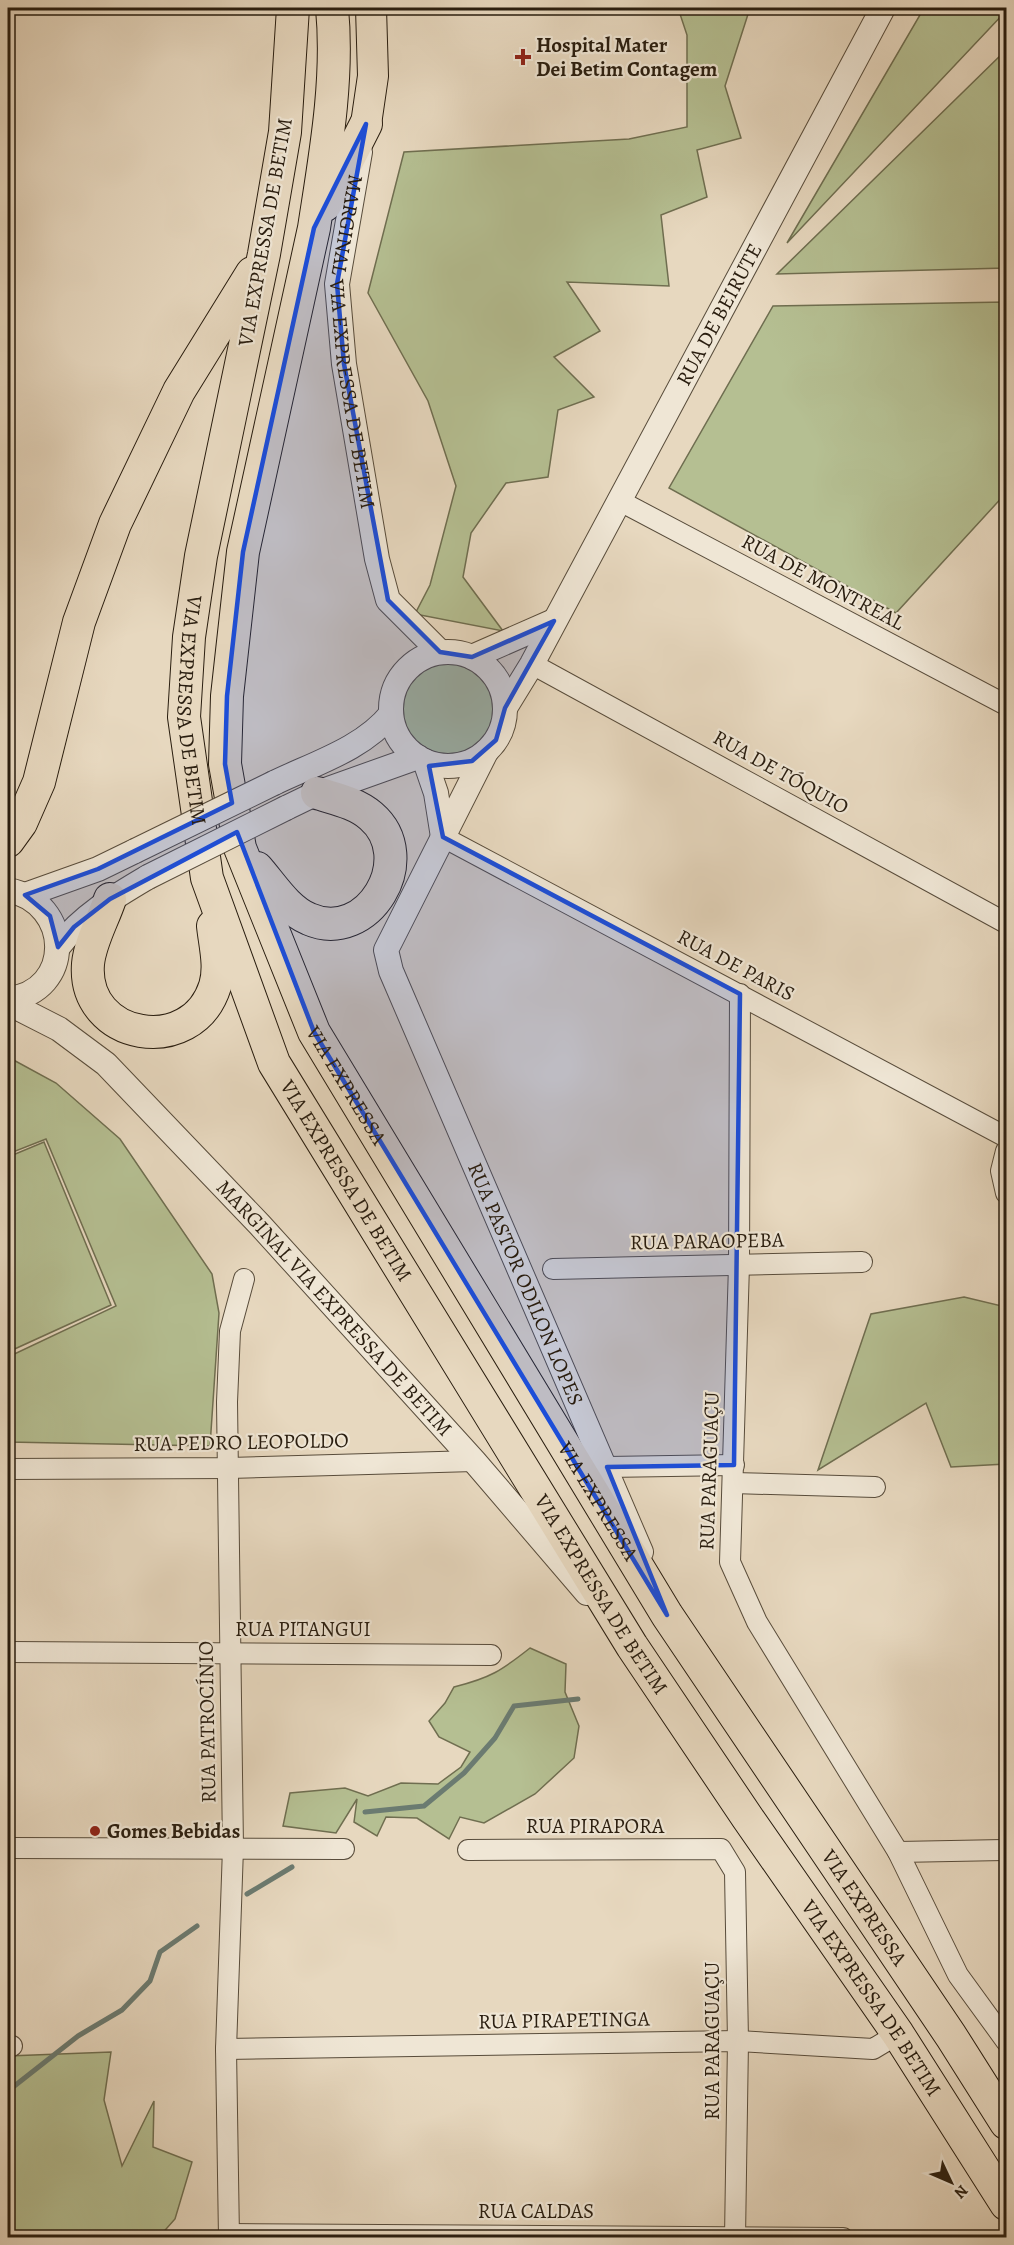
<svg xmlns="http://www.w3.org/2000/svg" width="1014" height="2245" viewBox="0 0 1014 2245" font-family="Alegreya,serif">
  <style>
    .green { fill: #b5bf92; stroke: #6f6e50; stroke-width: 1.5 }
    .lines { fill: none; stroke-linecap: round; stroke-linejoin: round }
    .stream { stroke: #6b7b71; stroke-width: 5 }
    .minor-casing { stroke: #584c3b; stroke-width: 22 }
    .tertiary-casing { stroke: #584c3b; stroke-width: 26 }
    .primary-casing { stroke: #291d0f; stroke-width: 32 }
    .trunk-casing { stroke: #291d0f; stroke-width: 34 }
    .minor { stroke: #efe6d5; stroke-width: 20 }
    .tertiary { stroke: #efe6d5; stroke-width: 24 }
    .primary { stroke: #e7d8bf; stroke-width: 30 }
    .trunk { stroke: #e7d8bf; stroke-width: 32 }
    .tertiary-bridge-casing { stroke: #584c3b; stroke-width: 26; stroke-linecap: butt }
    .tertiary-bridge { stroke: #efe6d5; stroke-width: 24 }
    .marked { fill: #1d4ed8; fill-opacity: 0.2; stroke: #1d4ed8; stroke-width: 4.5; stroke-linejoin: round }
    .poi-dot { fill: #8f2418; stroke: #efe6d5; stroke-width: 2 }
    .labels { text-anchor: middle; dominant-baseline: central; stroke-width: 4.5; stroke-linejoin: round; paint-order: stroke }
    .poi-label { font-size: 21px; font-weight: bold; fill: #291d0f; stroke: #efe6d5; text-anchor: start }
    .street-label { font-size: 21px; fill: #291d0f; stroke: #efe6d5 }
  </style>
  <rect width="100%" height="100%" fill="#e7d8bf"/>
  <filter id="stains"><feTurbulence type="fractalNoise" baseFrequency=".00333" numOctaves="4"/><feColorMatrix values="0 0 0 0 .2 0 0 0 0 .09 0 0 0 0 .02 0 0 0 .5 -.17"/></filter>
  <radialGradient id="worn" r=".72"><stop offset=".6" stop-color="#630" stop-opacity="0"/><stop offset="1" stop-color="#630" stop-opacity=".3"/></radialGradient>
  <!-- green -->
  <g class="green">
    <polygon points="678,8 750,8 725,86 741,138 697,150 707,197 661,215 669,286 567,282 600,331 554,357 594,397 558,410 548,477 506,483 471,533 463,577 503,631 415,614 430,585 456,486 428,401 368,293 404,152 629,139 687,127 687,35"/>
    <polygon points="924,8 1006,8 1006,11 787,243"/>
    <polygon points="1006,50 1006,268 777,274"/>
    <polygon points="1006,302 1006,493 896,613 669,488 773,306"/>
    <circle cx="448" cy="709" r="46"/>
    <polygon points="8,1057 56,1083 120,1139 212,1274 219,1313 210,1446 8,1442 8,1357 116,1306 46,1139 8,1154"/>
    <polygon points="44,1142 111,1305 8,1352 8,1157"/>
    <polygon points="964,1297 1006,1307 1006,1464 951,1467 926,1403 818,1470 871,1314"/>
    <path d="M530,1648L566,1664L565,1692L579,1726L574,1758L535,1794L484,1823L460,1817L449,1839L417,1818L386,1817L377,1836L354,1822L357,1799L336,1833L283,1826L290,1793L345,1788L368,1796L401,1783L438,1784L461,1767L470,1752L439,1737L429,1721L445,1703L454,1687C490,1678 501,1671 530,1648Z"/>
    <polygon points="111,2052 104,2100 122,2166 154,2101 153,2147 192,2162 175,2219 159,2237 8,2237 8,2056"/>
  </g>
  <g class="lines">
    <!-- stream -->
    <g class="stream">
      <polyline points="365,1812 424,1806 464,1773 495,1738 514,1706 578,1699"/>
      <polyline points="247,1894 292,1867"/>
      <polyline points="8,2091 78,2036 122,2010 150,1981 160,1952 197,1926"/>
    </g>
    <!-- minor casing -->
    <g class="minor-casing">
      <g id="minor">
        <polyline points="618,500 1006,705"/>
        <polyline points="532,664 1006,923"/>
        <polyline points="443,837 1006,1137"/>
        <polyline points="740,994 739,1265 730,1562 757,1622 898,1852 958,1975 1006,2041"/>
        <polyline points="1006,1151 1001,1171 1006,1193"/>
        <polyline points="553,1269 862,1262"/>
        <polyline points="607,1467 734,1465"/>
        <polyline points="8,1469 229,1468 474,1461"/>
        <polyline points="733,1483 875,1487"/>
        <polyline points="8,1652 491,1655"/>
        <polyline points="8,1848 344,1849"/>
        <polyline points="468,1850 721,1849 735,1872 738,2041 735,2238"/>
        <polyline points="898,1852 1004,1850"/>
        <polyline points="8,2046 12,2046"/>
        <polyline points="226,2049 738,2041 873,2049 898,2034"/>
        <polyline points="229,2234 843,2238"/>
        <polyline points="229,2238 226,2049 233,1848 227,1402 230,1331 244,1279"/>
      </g>
    </g>
    <!-- tertiary casing -->
    <g class="tertiary-casing">
      <g id="tertiary">
        <path id="s1" d="M360,152L337,284L344,364L377,559L388,600L440,652"/>
        <circle cx="448" cy="709" r="57"/>
        <polyline points="472,657 554,621"/>
        <path id="s2" d="M505,708L532,664L883,8"/>
        <path id="s3" d="M486,752L386,950L391,971L641,1552"/>
        <polyline points="425,761 436,793 443,837"/>
        <path d="M274,783C313,764 363,749 391,714"/>
        <polyline points="286,808 317,793 418,757"/>
        <path d="M8,890C73,903 74,992 8,999"/>
        <polyline points="25,895 98,869 135,851"/>
        <path d="M58,947C82,916 114,897 148,877"/>
        <path id="s4" d="M8,1003L59,1029L106,1064L260,1225L474,1461L587,1593"/>
      </g>
    </g>
    <!-- primary casing -->
    <g class="primary-casing">
      <polyline id="primary" points="366,124 373,76 371,8"/>
    </g>
    <!-- trunk casing -->
    <g class="trunk-casing">
      <g id="trunk">
        <path id="s5" d="M293,8L285,132L264,254L201,556L189,637L184,717L207,878L274,1063L632,1646L747,1817L898,2034L1006,2204"/>
        <path id="s6" d="M332,8C339,80 325,156 314,228L243,552L227,696L225,764L240,848L314,1032L667,1615L951,2036L1006,2123"/>
        <polyline points="325,205 366,124"/>
        <polyline points="8,841 21,823 39,782 79,622 115,524 179,391 252,273"/>
        <path d="M257,868C272,885 287,910 309,919C368,945 420,858 371,816C356,803 336,799 317,793"/>
        <path d="M110,899C103,920 90,942 88,964C82,1040 192,1059 215,986C221,967 215,945 213,926"/>
      </g>
    </g>
    <!-- minor -->
    <use href="#minor" class="minor"/>
    <!-- tertiary -->
    <use href="#tertiary" class="tertiary"/>
    <!-- primary -->
    <use href="#primary" class="primary"/>
    <!-- trunk -->
    <use href="#trunk" class="trunk"/>
    <!-- tertiary-bridge casing -->
    <g class="tertiary-bridge-casing">
      <g id="tertiary-bridge">
        <polyline points="135,851 274,783"/>
        <polyline points="148,877 286,808"/>
      </g>
    </g>
    <!-- tertiary-bridge -->
    <use href="#tertiary-bridge" class="tertiary-bridge"/>
  </g>
  <!-- marked area -->
  <path class="marked" d="M366,124L337,284L344,364L388,600L440,652L472,657L554,621L505,708L496,740L472,761L429,766L443,837L740,994L734,1465L607,1467L667,1615L314,1032L237,832L110,899L74,927L58,947L50,916L25,895L98,869L232,803L225,764L227,696L243,552L314,228Z"/>
  <!-- markers -->
  <g class="poi-dot">
    <path d="M520 48h6v6h6v6h-6v6h-6v-6h-6v-6h6z"/>
    <circle cx="95" cy="1831" r="6"/>
  </g>
  <g class="labels">
    <!-- poi labels -->
    <g class="poi-label">
      <text x="536" y="45">Hospital Mater<tspan x="536" dy="24">Dei Betim Contagem</tspan></text>
      <text x="107" y="1831">Gomes Bebidas</text>
    </g>
    <!-- street labels -->
    <g class="street-label">
      <text transform="translate(265 232) rotate(-80)">VIA EXPRESSA DE BETIM</text>
      <text stroke="none"><textPath href="#s2" startOffset="448">RUA DE BEIRUTE</textPath></text>
      <text stroke="none"><textPath href="#s1" startOffset="192">MARGINAL VIA EXPRESSA DE BETIM</textPath></text>
      <text transform="translate(823 582) rotate(28)">RUA DE MONTREAL</text>
      <text stroke="none"><textPath href="#s5" startOffset="712">VIA EXPRESSA DE BETIM</textPath></text>
      <text transform="translate(781 772) rotate(29)">RUA DE TÓQUIO</text>
      <text transform="translate(736 965) rotate(28)">RUA DE PARIS</text>
      <text stroke="none"><textPath href="#s6" startOffset="1112">VIA EXPRESSA</textPath></text>
      <text stroke="none"><textPath href="#s5" startOffset="1216">VIA EXPRESSA DE BETIM</textPath></text>
      <text transform="translate(707 1241) rotate(-1)">RUA PARAOPEBA</text>
      <text stroke="none"><textPath href="#s3" startOffset="584">RUA PASTOR ODILON LOPES</textPath></text>
      <text stroke="none"><textPath href="#s4" startOffset="450">MARGINAL VIA EXPRESSA DE BETIM</textPath></text>
      <text transform="translate(241 1442) rotate(-1)">RUA PEDRO LEOPOLDO</text>
      <text transform="translate(709 1471) rotate(-88)">RUA PARAGUAÇU</text>
      <text stroke="none"><textPath href="#s6" startOffset="1598">VIA EXPRESSA</textPath></text>
      <text stroke="none"><textPath href="#s5" startOffset="1702">VIA EXPRESSA DE BETIM</textPath></text>
      <text x="303" y="1629">RUA PITANGUI</text>
      <text transform="translate(207 1722) rotate(-91)">RUA PATROCÍNIO</text>
      <text x="595" y="1826">RUA PIRAPORA</text>
      <text stroke="none"><textPath href="#s6" startOffset="2084">VIA EXPRESSA</textPath></text>
      <text stroke="none"><textPath href="#s5" startOffset="2188">VIA EXPRESSA DE BETIM</textPath></text>
      <text transform="translate(564 2020) rotate(-1)">RUA PIRAPETINGA</text>
      <text transform="translate(712 2041) rotate(-90)">RUA PARAGUAÇU</text>
      <text x="536" y="2211">RUA CALDAS</text>
    </g>
  </g>
  <!-- margin -->
  <rect width="1014" height="2245" fill="none" stroke="#e7d8bf" stroke-width="30"/>
  <rect x="9" y="9" width="996" height="2227" fill="none" stroke="#291d0f" stroke-width="3"/>
  <rect x="15" y="15" width="984" height="2215" fill="none" stroke="#291d0f" stroke-width="1.5"/>
  <!-- north arrow -->
  <g transform="translate(951 2182) rotate(134)" stroke="#efe6d5" stroke-width="4.5" paint-order="stroke">
  <path d="M0-4.5L10 22L0 15L-10 22Z" fill="#291d0f"/>
  <text y="-9" font-size="16" font-weight="bold" text-anchor="middle" fill="#291d0f">N</text>
  </g>
  <rect width="100%" height="100%" filter="url(#stains)"/>
  <rect width="100%" height="100%" fill="url(#worn)"/>
</svg>
